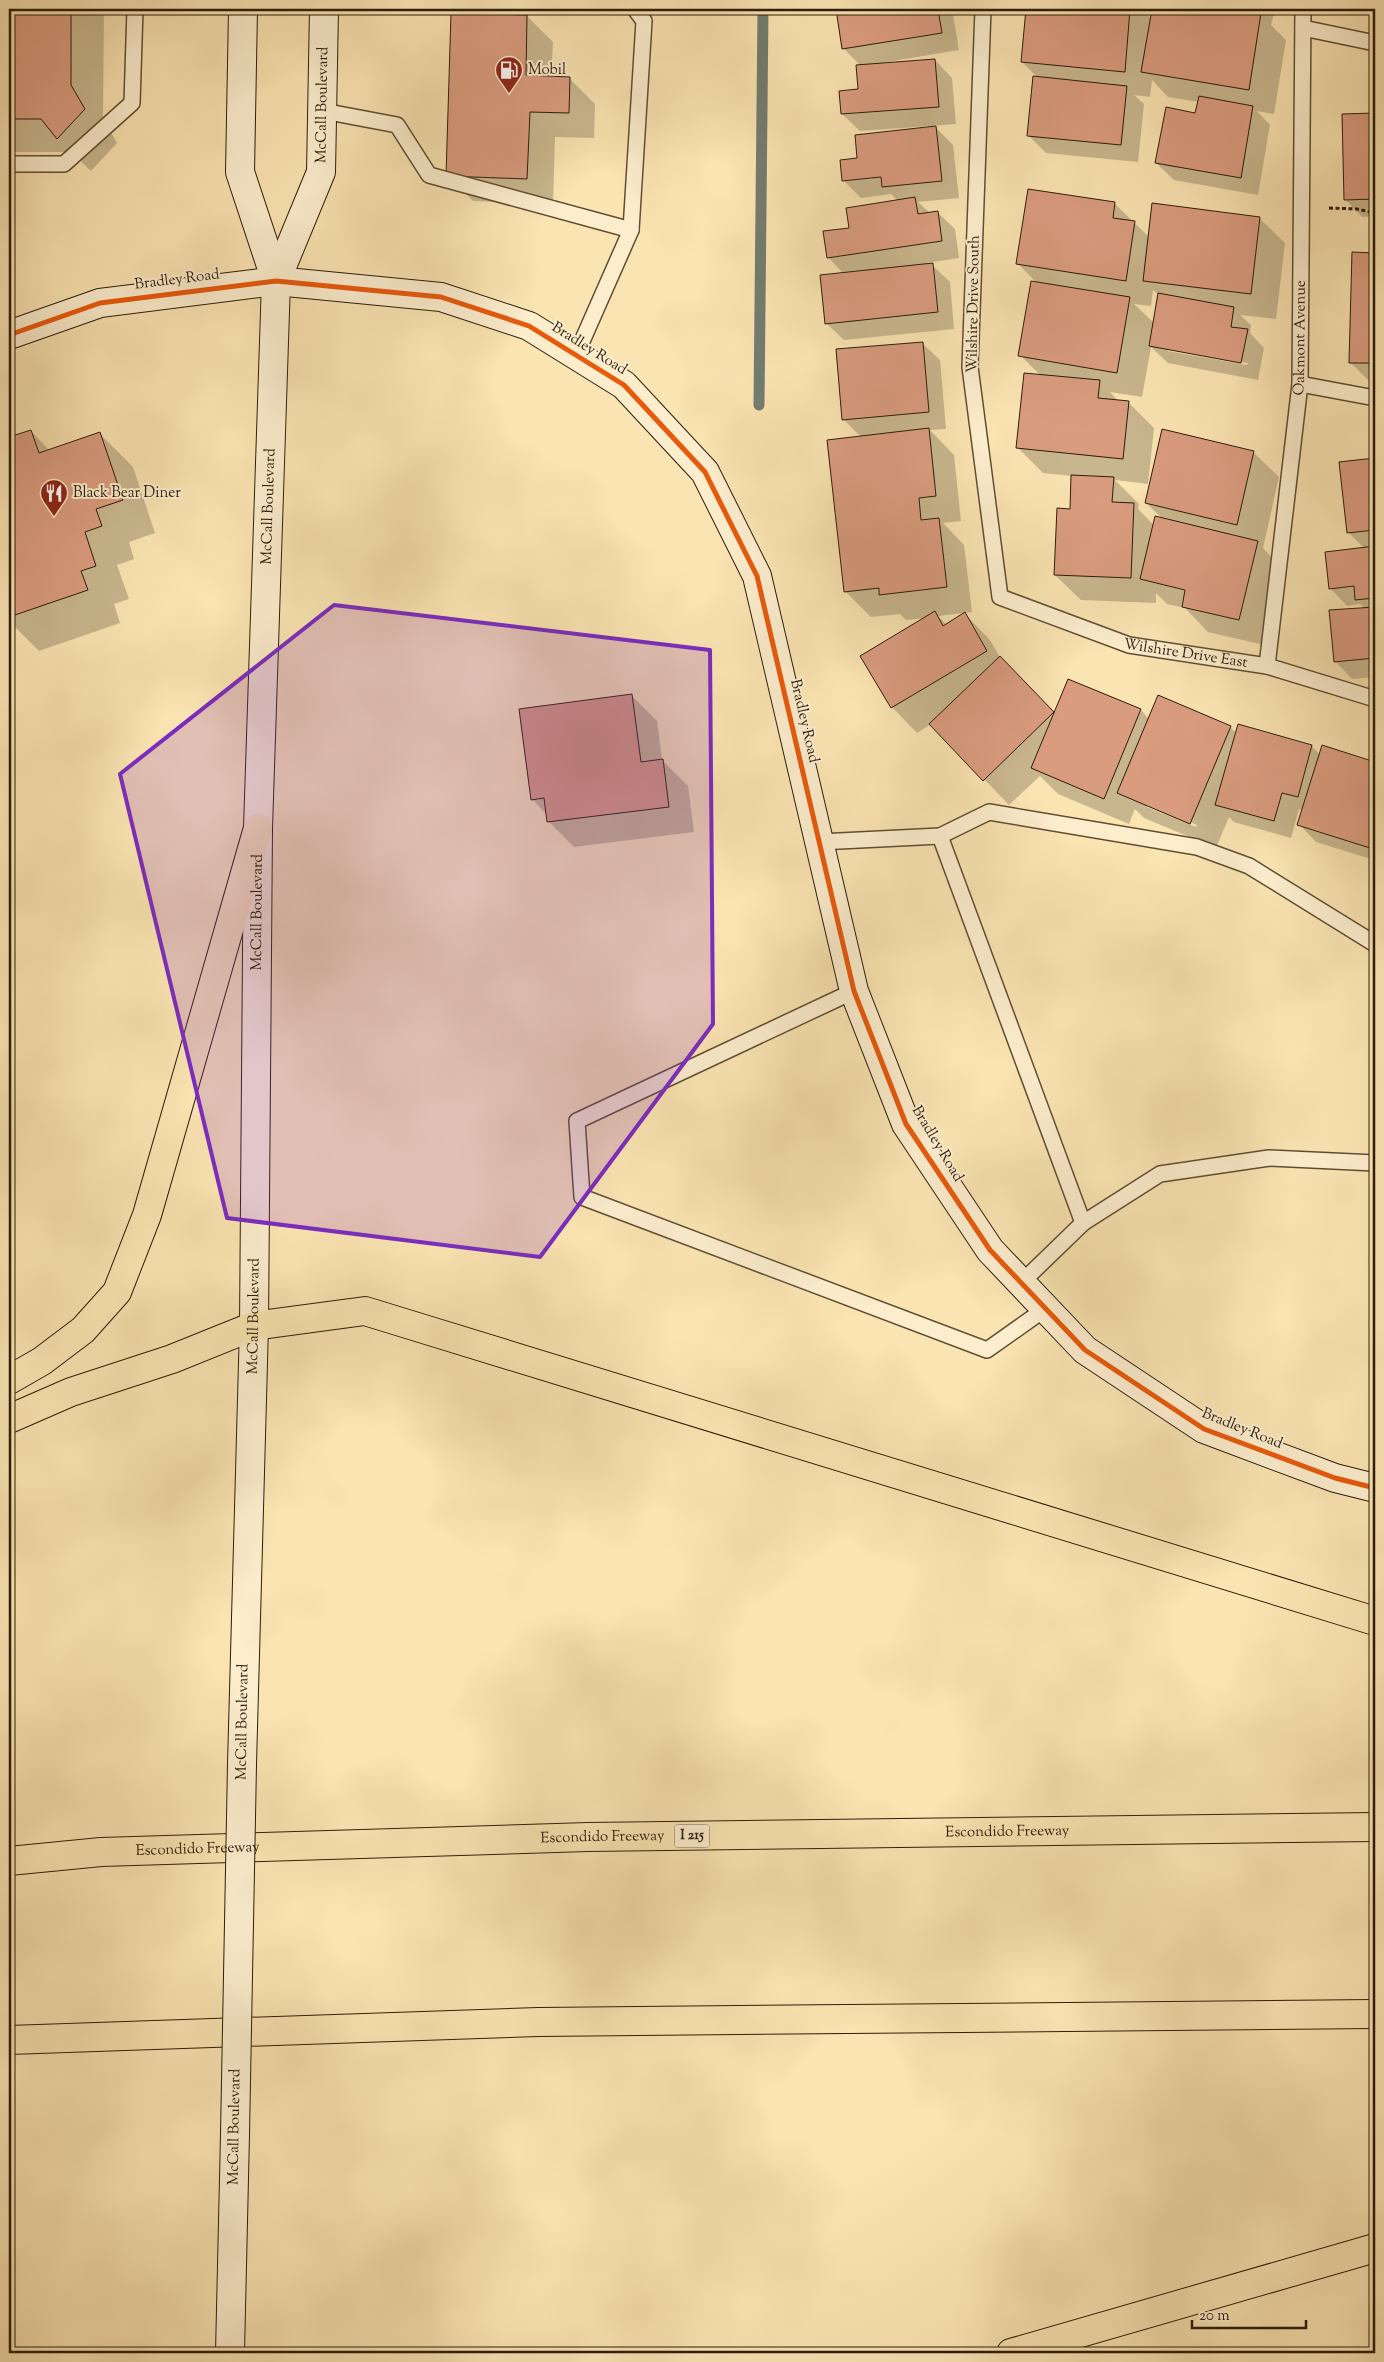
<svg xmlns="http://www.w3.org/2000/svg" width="1384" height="2362" viewBox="0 0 1384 2362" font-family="'Sorts Mill Goudy',serif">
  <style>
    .shadow { fill: #0003; fill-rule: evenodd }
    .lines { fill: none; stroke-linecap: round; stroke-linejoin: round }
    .stream { stroke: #727d70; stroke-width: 11 }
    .building { fill: #da9c7f; stroke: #2c1c09 }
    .lane-casing { stroke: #604e33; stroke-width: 18 }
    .secondary-casing { stroke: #2c1c09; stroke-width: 30 }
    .highway-casing { stroke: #2c1c09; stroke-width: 30 }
    .path { stroke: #2c1c09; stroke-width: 3; stroke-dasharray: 4 2.5; stroke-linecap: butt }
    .lane { stroke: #fcedcd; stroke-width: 15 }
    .secondary { stroke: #fcedcd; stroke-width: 28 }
    .highway { stroke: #fae4b2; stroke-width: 28 }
    .secondary-bridge-casing { stroke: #2c1c09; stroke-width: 30; stroke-linecap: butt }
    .secondary-bridge { stroke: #fcedcd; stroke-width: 28 }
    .cycleway-casing { stroke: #fcedcd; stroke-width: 8 }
    .cycleway { stroke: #e8590c; stroke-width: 5 }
    .marked { fill: #7b2cbf; fill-opacity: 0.2; stroke: #7b2cbf; stroke-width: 4; stroke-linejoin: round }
    .labels { text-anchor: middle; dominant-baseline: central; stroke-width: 4; stroke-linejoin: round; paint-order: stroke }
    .shield { fill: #fcedcd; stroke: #6a5b44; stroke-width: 1 }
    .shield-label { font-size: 14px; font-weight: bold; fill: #2c1c09 }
    .poi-label { font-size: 15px; fill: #2c1c09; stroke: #fcedcd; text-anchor: start }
    .street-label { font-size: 15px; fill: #2c1c09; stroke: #fcedcd }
  </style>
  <rect width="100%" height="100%" fill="#fae4b2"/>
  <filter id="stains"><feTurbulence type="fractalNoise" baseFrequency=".004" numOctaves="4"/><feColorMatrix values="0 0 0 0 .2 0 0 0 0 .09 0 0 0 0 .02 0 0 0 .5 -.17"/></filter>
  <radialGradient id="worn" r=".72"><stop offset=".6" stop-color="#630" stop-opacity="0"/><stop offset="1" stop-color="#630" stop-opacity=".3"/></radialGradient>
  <!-- shadow -->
  <g class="shadow">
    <polygon points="9,9 104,9 103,119 117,143 91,171 71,152 9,152"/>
    <polygon points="837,9 952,9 959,50 881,63 881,65 935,60 952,78 956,124 860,131 842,114 859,90 861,66 843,48"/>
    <polygon points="1027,9 1142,9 1151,18 1153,10 1144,9 1275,9 1271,25 1286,40 1274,114 1257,111 1270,125 1258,195 1174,180 1156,163 1196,114 1199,102 1168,97 1152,80 1150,97 1134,95 1144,104 1138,162 1046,153 1028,135 1038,78 1022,62"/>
    <polygon points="1366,9 1375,9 1375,18"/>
    <polygon points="527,16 553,42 551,78 569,78 595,104 594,138 555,137 553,204 473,201 448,176"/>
    <polygon points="1375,114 1375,216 1362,217 1345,199 1343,115"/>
    <polygon points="936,128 953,145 959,198 918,202 930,213 937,212 955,229 959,258 926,263 926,265 932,265 950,282 954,329 844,340 826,323 844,274 828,257 851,229 898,201 891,194 861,198 843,180 858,159"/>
    <path d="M1114,203L1149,237L1259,218L1285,243L1276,319L1240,315L1251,325L1250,333L1264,348L1258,380L1168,363L1151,347L1142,397L1110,392L1119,402L1129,403L1154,428L1148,484L1115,480L1139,504L1138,509L1154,525L1163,519L1146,503L1253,452L1279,477L1263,548L1282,568L1264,645L1208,632L1185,608L1167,604L1156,593V603L1081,600L1055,575L1071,510L1072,476L1043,473L1017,447L1040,375L1020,355L1037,283L1018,264ZM1153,290L1159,295L1154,323L1134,304L1151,306ZM1168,349L1248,363L1247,365L1168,351Z"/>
    <polygon points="1353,254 1375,254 1375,387 1350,362"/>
    <path d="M922,343L940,360L946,429L930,430L954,455L961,521L943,523L964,545L972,612L938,616L947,625L965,614L990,640L1001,659L1055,714L1069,680L1141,710L1149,719L1158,697L1230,727L1237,734L1312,746L1320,755L1323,746L1375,763V867L1372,864L1374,860L1316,842L1299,824L1303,810L1299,809L1291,838L1234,822L1229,817L1216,848L1144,818L1135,809L1129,824L1058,794L1040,776L1009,805L931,724L917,733L892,707L925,618L906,620L900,614L871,617L845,591L861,437L843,419ZM1147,804L1197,825L1196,827L1147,807Z"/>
    <polygon points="31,431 50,451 100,434 133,467 155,533 129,542 134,559 117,565 129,599 114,604 120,623 39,651 9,621 9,439"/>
    <polygon points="1375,459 1375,677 1352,679 1335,661 1365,609 1360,604 1347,606 1330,588 1364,548 1348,532 1341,463"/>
    <polygon points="631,695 657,721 662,760 688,786 694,832 574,847 548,821 547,815 532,799"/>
  </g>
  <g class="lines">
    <!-- stream -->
    <polyline class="stream" points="759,405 763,9"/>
  </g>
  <!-- building -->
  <g class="building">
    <polygon points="9,9 71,9 71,85 85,109 57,139 41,119 9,119"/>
    <polygon points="836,9 938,9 942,33 842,49"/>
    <polygon points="1026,9 1130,9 1125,72 1021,62"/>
    <polygon points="1152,9 1233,9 1261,13 1249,90 1141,72"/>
    <polygon points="451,13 527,15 526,75 570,77 569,113 530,112 527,179 446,176"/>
    <polygon points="935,59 939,107 841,114 839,91 858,89 856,65"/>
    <polygon points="1033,76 1127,86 1121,145 1027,136"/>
    <polygon points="1199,96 1253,106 1241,178 1155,163 1166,107 1195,113"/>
    <polygon points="1375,113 1375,199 1344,200 1342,114"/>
    <polygon points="936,126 942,181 882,187 881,177 842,181 840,160 857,158 855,135"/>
    <polygon points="1028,189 1115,202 1113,218 1135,221 1126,281 1016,264"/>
    <polygon points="915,197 918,214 938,211 942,241 827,258 823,231 849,228 846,208"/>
    <polygon points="1152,203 1260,217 1251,294 1143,281"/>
    <polygon points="1352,252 1375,253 1375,363 1349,363"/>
    <polygon points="933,263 938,312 825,324 820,275"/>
    <polygon points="1031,281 1130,297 1117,373 1018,356"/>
    <polygon points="1158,293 1234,307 1231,327 1248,329 1241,363 1149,346"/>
    <polygon points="923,342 929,412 842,420 836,349"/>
    <polygon points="1024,373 1100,380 1098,398 1129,401 1123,459 1016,448"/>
    <polygon points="929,428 936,496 919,498 921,520 939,518 947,587 879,595 879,588 844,592 827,440"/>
    <polygon points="1162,429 1254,451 1237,525 1145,503"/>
    <polygon points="31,430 39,453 100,432 123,500 96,509 102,526 85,532 96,566 81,571 88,590 9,617 9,437"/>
    <polygon points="1375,458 1375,530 1347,533 1339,462"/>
    <polygon points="1071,475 1114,477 1112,502 1134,503 1131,578 1054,575 1057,508 1070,509"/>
    <polygon points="1155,516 1258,541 1239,620 1182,607 1185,590 1140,579"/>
    <polygon points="1375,546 1375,598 1355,600 1354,586 1329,589 1325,552"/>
    <polygon points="1375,607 1375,658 1334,662 1329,610"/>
    <polygon points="935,611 943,626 965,612 987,651 891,708 860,656"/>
    <polygon points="1000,656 1054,712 983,781 929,724"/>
    <polygon points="1068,679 1141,709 1104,799 1031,768"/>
    <polygon points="632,694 641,762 663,759 669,807 547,822 544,798 531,800 519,709"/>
    <polygon points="1158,695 1231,726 1190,824 1117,793"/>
    <polygon points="1238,724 1312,745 1298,797 1282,793 1274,821 1215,805"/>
    <polygon points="1322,745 1375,762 1375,831 1370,848 1297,825"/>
  </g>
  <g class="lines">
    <!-- lane casing -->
    <g class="lane-casing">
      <g id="lane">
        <path id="s1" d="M983,9L970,367L1000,597L1129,645L1267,666L1375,699"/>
        <polyline points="1303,28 1375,43"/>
        <polyline points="323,111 397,125 429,175 631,230"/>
        <polyline points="9,164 64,164 132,103 135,9"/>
        <polyline points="576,355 631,230 644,21 635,9"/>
        <polyline points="1300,384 1375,398"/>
        <path id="s2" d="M1267,666L1300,384L1303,9"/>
        <polyline points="940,836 1083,1223"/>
        <polyline points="819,842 940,836 989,812 1197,847 1249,866 1375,944"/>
        <polyline points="854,991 577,1121 582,1197 987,1350 1045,1309"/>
        <polyline points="1021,1283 1083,1223 1160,1174 1269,1158 1375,1163"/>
      </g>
    </g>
    <!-- secondary casing -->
    <g class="secondary-casing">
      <g id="secondary">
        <path id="s3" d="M276,281L321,172L324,9"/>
        <polyline points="9,335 100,303 276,281 441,297 529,326 624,385 705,472 757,576 854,991 906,1124 990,1250 1085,1350 1204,1429 1335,1478 1375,1488"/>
        <path id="s4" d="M242,1764L254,1326L258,828L276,281L240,172L243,9"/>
        <polyline points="230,2353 235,2134"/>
      </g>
    </g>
    <!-- highway casing -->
    <g class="highway-casing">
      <g id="highway">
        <polyline points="9,1380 42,1361 83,1330 117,1292 147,1215 258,828"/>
        <polyline points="9,1419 71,1392 172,1359 254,1326 365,1311 1375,1621"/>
        <path id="s5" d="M9,1861L101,1852L588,1837L1375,1827"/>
        <polyline points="9,2040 538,2022 1375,2014"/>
        <polyline points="1011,2353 1375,2248"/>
      </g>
    </g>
    <!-- path -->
    <polyline class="path" points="1329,208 1357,209 1375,213"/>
    <!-- lane -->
    <use href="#lane" class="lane"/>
    <!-- secondary -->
    <use href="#secondary" class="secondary"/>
    <!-- highway -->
    <use href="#highway" class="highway"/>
    <!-- secondary-bridge casing -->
    <g class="secondary-bridge-casing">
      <polyline id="secondary-bridge" points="235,2134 242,1764"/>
    </g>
    <!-- secondary-bridge -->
    <use href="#secondary-bridge" class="secondary-bridge"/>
    <!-- cycleway casing -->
    <g class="cycleway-casing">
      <polyline id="cycleway" points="9,335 100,303 276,281 441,297 529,326 624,385 705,472 757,576 854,991 906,1124 990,1250 1085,1350 1204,1429 1335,1478 1375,1488"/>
    </g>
    <!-- cycleway -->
    <use href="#cycleway" class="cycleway"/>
  </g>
  <!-- marked area -->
  <path class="marked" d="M334,605L710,650L713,1024L540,1257L227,1218L120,774Z"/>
  <!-- icons -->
  <defs>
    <g id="fuel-pin" transform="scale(1.4375)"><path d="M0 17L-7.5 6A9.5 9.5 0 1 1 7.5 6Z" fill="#8f2418" stroke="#fcedcd"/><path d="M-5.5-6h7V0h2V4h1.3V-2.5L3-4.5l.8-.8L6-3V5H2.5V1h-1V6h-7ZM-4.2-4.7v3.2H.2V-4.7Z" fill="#fff"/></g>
    <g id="restaurant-pin" transform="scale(1.4375)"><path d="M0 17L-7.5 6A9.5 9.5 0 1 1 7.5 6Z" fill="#8f2418" stroke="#fcedcd"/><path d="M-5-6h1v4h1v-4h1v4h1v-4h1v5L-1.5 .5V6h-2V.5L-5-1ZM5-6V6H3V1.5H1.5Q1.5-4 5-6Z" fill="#fff"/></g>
  </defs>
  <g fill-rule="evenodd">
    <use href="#fuel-pin" x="509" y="70"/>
    <use href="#restaurant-pin" x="54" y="493"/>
  </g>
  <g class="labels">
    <!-- shield labels -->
    <rect class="shield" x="674.5" y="1824.5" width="35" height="23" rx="4"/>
    <g class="shield-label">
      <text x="692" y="1836">I 215</text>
    </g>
    <!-- poi labels -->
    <g class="poi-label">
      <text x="528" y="70">Mobil</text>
      <text x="73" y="493">Black Bear Diner</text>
    </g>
    <!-- street labels -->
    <g class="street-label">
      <text stroke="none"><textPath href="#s3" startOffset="185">McCall Boulevard</textPath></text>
      <text transform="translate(177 280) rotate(-7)">Bradley Road</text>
      <text transform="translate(974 304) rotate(-89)">Wilshire Drive South</text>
      <text stroke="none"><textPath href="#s2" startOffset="330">Oakmont Avenue</textPath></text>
      <text transform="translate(589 349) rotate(32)">Bradley Road</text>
      <text stroke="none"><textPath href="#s4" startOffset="1258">McCall Boulevard</textPath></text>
      <text stroke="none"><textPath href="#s1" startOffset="785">Wilshire Drive East</textPath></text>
      <text transform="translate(804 721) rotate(77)">Bradley Road</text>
      <text stroke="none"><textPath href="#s4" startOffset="852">McCall Boulevard</textPath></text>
      <text transform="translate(937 1144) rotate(59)">Bradley Road</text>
      <text stroke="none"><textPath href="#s4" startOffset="448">McCall Boulevard</textPath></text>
      <text transform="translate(1242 1429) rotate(22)">Bradley Road</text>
      <text transform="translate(243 1722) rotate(-89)">McCall Boulevard</text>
      <text stroke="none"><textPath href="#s5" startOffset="999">Escondido Freeway</textPath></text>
      <text stroke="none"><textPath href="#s5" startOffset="594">Escondido Freeway</textPath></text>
      <text stroke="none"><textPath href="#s5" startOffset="189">Escondido Freeway</textPath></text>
      <text transform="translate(235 2127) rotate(-89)">McCall Boulevard</text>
    </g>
  </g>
  <!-- margin -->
  <rect width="1384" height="2362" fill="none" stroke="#fae4b2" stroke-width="30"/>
  <rect x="10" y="10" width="1364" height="2342" fill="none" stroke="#2c1c09" stroke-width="2.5"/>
  <rect x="15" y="15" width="1354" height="2332" fill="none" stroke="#2c1c09"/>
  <!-- scale -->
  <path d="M1192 2320v8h114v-8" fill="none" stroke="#2c1c09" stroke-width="2.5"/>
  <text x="1199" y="2320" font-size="15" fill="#2c1c09" stroke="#fcedcd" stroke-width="4" paint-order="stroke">20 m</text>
  <rect width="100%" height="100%" filter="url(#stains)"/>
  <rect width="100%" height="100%" fill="url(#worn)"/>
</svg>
